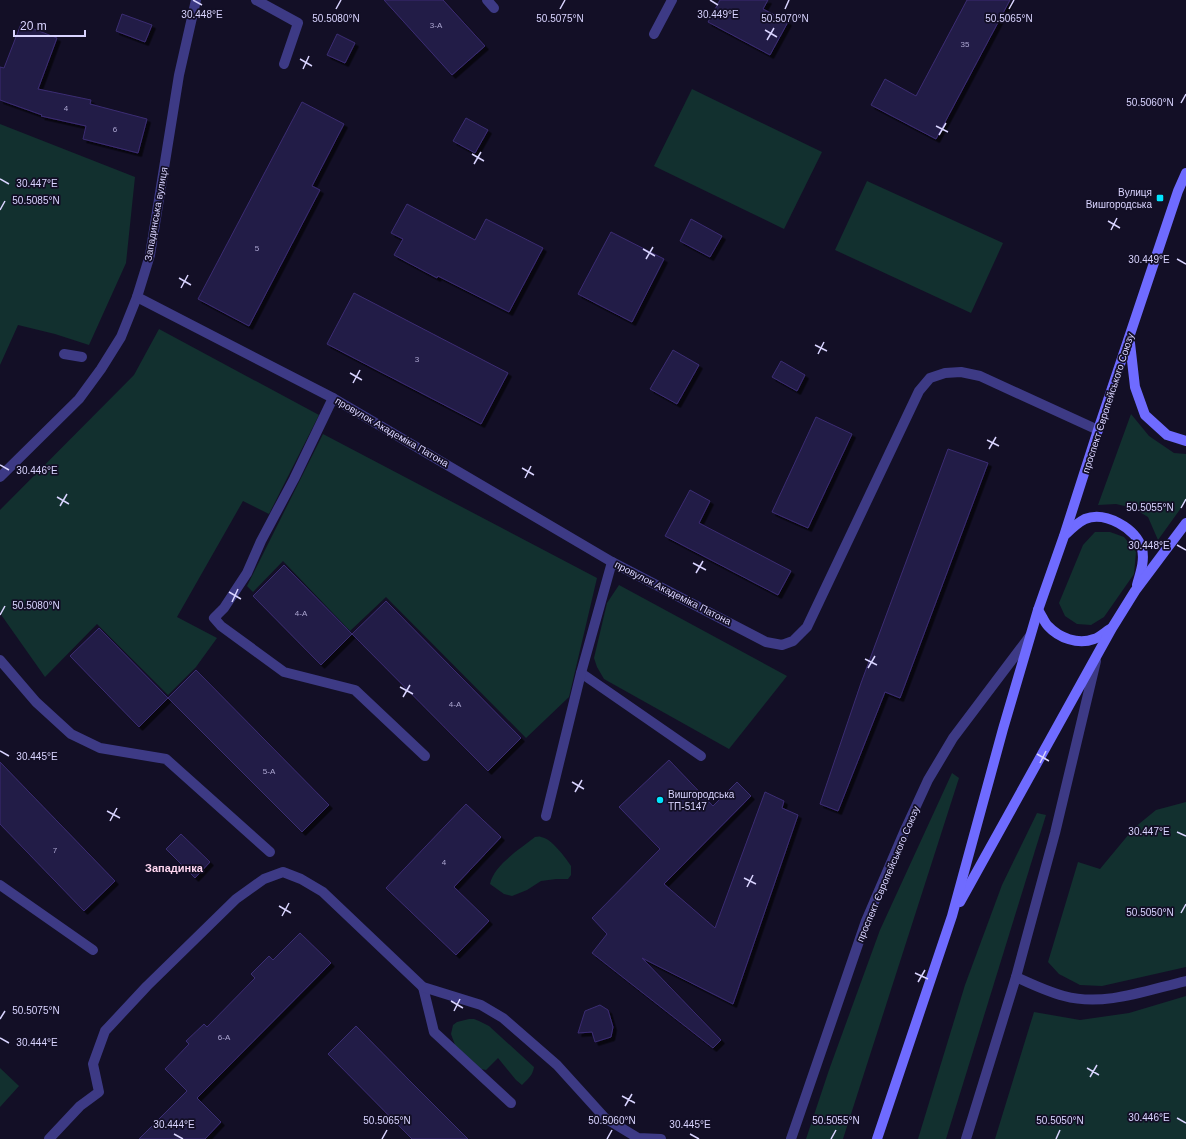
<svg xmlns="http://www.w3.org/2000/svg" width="1186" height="1139" viewBox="0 0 1186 1139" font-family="Helvetica,sans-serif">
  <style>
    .green { fill: #12302f }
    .building { fill: #241b47; stroke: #3b2d73; filter: url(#shadow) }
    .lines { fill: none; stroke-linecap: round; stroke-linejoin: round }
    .service { stroke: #3d3a85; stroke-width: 10 }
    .minor { stroke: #3d3a85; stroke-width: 10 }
    .secondary { stroke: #6f6bff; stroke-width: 10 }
    .ticks { fill: none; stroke: #d9d4ff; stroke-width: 1.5 }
    .poi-dot { fill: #00e5ff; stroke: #130f26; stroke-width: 1.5 }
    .labels { text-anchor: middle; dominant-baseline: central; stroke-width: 3.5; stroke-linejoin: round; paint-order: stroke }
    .number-label { font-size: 8px; fill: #aca6d1 }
    .poi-label { font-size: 10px; fill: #d9d4ff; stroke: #130f26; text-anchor: end }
    .street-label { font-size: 10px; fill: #d9d4ff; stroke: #130f26 }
    .neighbourhood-label { font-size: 11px; font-weight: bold; fill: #ffd6f0; stroke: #130f26 }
    .ticks-label { font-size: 10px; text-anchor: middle; fill: #d9d4ff; stroke: #130f26; stroke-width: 3.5; stroke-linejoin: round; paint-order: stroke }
  </style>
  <defs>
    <filter id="shadow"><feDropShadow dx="3.5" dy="3.5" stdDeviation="0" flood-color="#0009"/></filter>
  </defs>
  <rect width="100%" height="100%" fill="#130f26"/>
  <!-- green -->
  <g class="green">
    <polygon points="692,89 822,152 784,229 654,166"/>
    <polygon points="0,124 135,177 126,263 89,345 55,334 18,325 0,365"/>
    <polygon points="867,181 1003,243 971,313 835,250"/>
    <polygon points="159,329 319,415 269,514 243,501 177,617 217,638 196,667 168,695 97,624 45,677 2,616 0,610 0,510 134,375"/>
    <polygon points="1131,414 1149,436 1174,453 1186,454 1186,501 1158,540 1148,517 1133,508 1116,504 1098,505"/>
    <polygon points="323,434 597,578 569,697 526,738 386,597 350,631 283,561 253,592 247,586"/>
    <polygon points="1095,532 1110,532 1124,537 1136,552 1134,574 1104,617 1091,625 1077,624 1065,616 1059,603 1083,545"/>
    <polygon points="619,585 787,676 729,749 604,679 597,667 594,658 607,603"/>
    <polygon points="952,773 959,778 843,1139 806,1139 829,1070 880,930"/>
    <polygon points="1186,802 1186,967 1102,986 1080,985 1059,974 1048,962 1078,862 1100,869 1134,828 1156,810"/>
    <polygon points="1037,813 1046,815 946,1139 918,1139 965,985 1002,885"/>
    <path d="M535,837C537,837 539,836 541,837C551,838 566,858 571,866V875L568,879H556L541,881L527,890L512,896L504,894L490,884C494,865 520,849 535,837Z"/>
    <polygon points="1186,996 1186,1139 995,1139 1034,1012 1080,1020 1129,1013"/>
    <path d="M469,1019H474L479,1021L489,1026L534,1067C533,1075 528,1079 522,1085L516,1080L498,1058L486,1070L481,1069L455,1045L451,1034L453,1025L457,1022Z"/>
    <polygon points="0,1068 19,1086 0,1107"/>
  </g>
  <!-- building -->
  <g class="building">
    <polygon points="384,0 443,0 485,46 452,75"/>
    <polygon points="720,0 768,0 763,9 788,22 770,55 708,22"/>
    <polygon points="967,0 1010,0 936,139 871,105 885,79 916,96"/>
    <polygon points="122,14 152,25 145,42 116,31"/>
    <polygon points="21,24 57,38 38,89 91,100 90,104 147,119 138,153 83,139 86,126 41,116 42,115 0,100 0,67 4,68"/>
    <polygon points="337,34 355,43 345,63 327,55"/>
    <polygon points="302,102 344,124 312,186 320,190 249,326 198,299"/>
    <polygon points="466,118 488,130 475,153 453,141"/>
    <polygon points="407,204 475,240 486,219 543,248 509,312 438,276 437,278 394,255 403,239 391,233"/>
    <polygon points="691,219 722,236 710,257 680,241"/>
    <polygon points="611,232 664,259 632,322 578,294"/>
    <polygon points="354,293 508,373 481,424 327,344"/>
    <polygon points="673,350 699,365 677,404 650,389"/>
    <polygon points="781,361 805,375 797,391 772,377"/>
    <polygon points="816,417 852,434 808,528 772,512"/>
    <polygon points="948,449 988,463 900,698 885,692 838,811 820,804 861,683"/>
    <polygon points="690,490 710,501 699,523 791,571 778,595 665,536"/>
    <polygon points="284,565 352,634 386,601 521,738 488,771 352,634 321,665 253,596"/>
    <polygon points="99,628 168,698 139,727 70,656"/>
    <polygon points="196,670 329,805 302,832 168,698"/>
    <polygon points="669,760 713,806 737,782 751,796 664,884 715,928 765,792 784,801 782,808 798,815 733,1004 642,958 721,1040 713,1048 592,953 607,934 592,918 660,849 619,807"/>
    <polygon points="0,762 115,881 84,911 0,824"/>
    <polygon points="466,804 501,837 454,887 489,921 456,955 386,888"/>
    <polygon points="181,834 210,862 195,878 166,849"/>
    <polygon points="300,933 331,963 197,1098 221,1122 205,1139 139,1139 187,1091 165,1069 189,1044 186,1041 204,1024 207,1027 255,978 251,974 269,956 273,960"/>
    <polygon points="600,1005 608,1010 613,1027 611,1037 595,1042 592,1032 578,1033 585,1011"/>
    <polygon points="356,1026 409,1080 468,1139 412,1139 328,1054"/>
  </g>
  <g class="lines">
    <!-- service -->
    <g class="service">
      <polyline points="256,0 298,23 284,64"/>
      <polyline points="487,0 494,8"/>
      <polyline points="654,34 672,0"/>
      <polyline points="64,354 82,357"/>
      <polyline points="333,398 294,479 261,541 247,573 224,608 214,618 221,626 284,672 355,690 425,756"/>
      <polyline points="0,660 36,702 71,734 100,748 166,759 270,852"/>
      <polyline points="581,673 701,756"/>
      <polyline points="546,816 581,673 612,562"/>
      <polyline points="0,885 93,950"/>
      <polyline points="423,987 434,1032 511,1103"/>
      <polyline points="49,1139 80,1106 99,1092 93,1064 105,1031 147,986 236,899 264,879 283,872 301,879 323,892 423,987 481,1005 503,1018 557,1065 605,1118 638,1138 661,1139"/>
    </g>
    <!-- minor -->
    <g class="minor">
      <polyline points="137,297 333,398 612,562 766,642 782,645 793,641 807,627 919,391 930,378 945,373 961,372 980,376 1098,430"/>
      <polyline points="0,477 79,399 101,369 121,337 137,297 150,255 179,75 196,0"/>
      <path d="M1016,977C1031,984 1048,992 1064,996C1104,1007 1147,990 1186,981"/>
      <polyline points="791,1139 866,921 905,830 928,780 953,738 1030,636"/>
      <polyline points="966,1139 1016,977 1055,833 1096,661"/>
    </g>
    <!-- secondary -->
    <g class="secondary">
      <polyline points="1130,343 1135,387 1145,415 1167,435 1186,441"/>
      <path d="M1066,534C1072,528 1077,523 1085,519C1105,511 1136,528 1142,549C1145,561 1140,574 1137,585"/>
      <path d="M1038,610C1042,615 1044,622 1048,626C1059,638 1078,645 1094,639C1100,637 1105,632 1110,629"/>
      <polyline points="960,902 1112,628 1135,591 1186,523"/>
      <polyline points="877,1139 952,916 1003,729 1038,610 1064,536 1098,430 1178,191 1186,173"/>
    </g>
  </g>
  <!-- ticks -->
  <path class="ticks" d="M193,0L202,5M710,0L718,5M336,9L341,0M560,9L565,0M785,9L789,0M1009,9L1014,0M765,30L777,37M767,40L774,28M300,59L312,66M303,69L309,56M1181,103L1186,94M936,126L948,132M939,135L946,123M472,154L484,161M474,164L481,152M0,179L9,184M0,210L5,201M1108,221L1120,228M1111,230L1117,218M643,249L655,256M646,259L653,247M1177,259L1186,264M179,278L191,285M181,288L188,275M815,345L827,351M818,354L824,342M350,373L362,380M353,383L360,370M987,440L999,446M989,449L996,437M0,465L9,470M522,468L534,475M525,478L531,466M57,497L69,504M60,506L67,494M1181,508L1186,499M1177,545L1186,550M693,563L706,570M696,573L703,561M229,592L241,599M232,602L238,589M0,615L5,606M865,659L877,665M868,668L875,656M400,687L413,694M403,697L410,685M0,751L9,756M1037,754L1049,761M1040,763L1046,751M572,782L584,789M575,792L582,780M107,811L120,818M110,821L117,808M1177,832L1186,836M744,878L756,884M747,887L753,875M279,906L291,913M1181,913L1186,904M282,916L289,903M915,973L928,979M918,982L925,970M451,1001L463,1008M454,1011L460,999M0,1019L5,1011M0,1038L9,1043M1087,1068L1099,1075M1090,1077L1097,1065M622,1096L635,1103M625,1106L632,1094M1177,1118L1186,1123M174,1134L183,1139M690,1134L699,1139M382,1139L387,1130M607,1139L612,1130M831,1139L836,1130M1056,1139L1060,1130"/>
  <!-- markers -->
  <g class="poi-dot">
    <rect x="1156" y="194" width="8" height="8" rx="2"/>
    <circle cx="660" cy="800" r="4"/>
  </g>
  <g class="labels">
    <!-- number labels -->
    <g class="number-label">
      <text x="436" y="25">3-А</text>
      <text x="965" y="44">35</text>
      <text x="66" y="108">4</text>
      <text x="115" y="129">6</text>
      <text x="257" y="248">5</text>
      <text x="417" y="359">3</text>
      <text x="301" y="613">4-А</text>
      <text x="455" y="704">4-А</text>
      <text x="269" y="771">5-А</text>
      <text x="55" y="850">7</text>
      <text x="444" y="862">4</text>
      <text x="224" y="1037">6-А</text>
    </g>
    <!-- poi labels -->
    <g class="poi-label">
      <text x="1152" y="192">Вулиця<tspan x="1152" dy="12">Вишгородська</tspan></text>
      <text x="668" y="794" text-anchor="start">Вишгородська<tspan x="668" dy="12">ТП-5147</tspan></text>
    </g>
    <!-- street labels -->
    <g class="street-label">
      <text transform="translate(156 214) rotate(-80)">Западинська вулиця</text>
      <text transform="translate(1108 403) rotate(-72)">проспект Європейського Союзу</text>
      <text transform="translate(392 432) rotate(30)">провулок Академіка Патона</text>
      <text transform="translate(673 593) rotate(27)">провулок Академіка Патона</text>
      <text transform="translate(888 874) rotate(-67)">проспект Європейського Союзу</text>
    </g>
    <!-- neighbourhood labels -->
    <g class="neighbourhood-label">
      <text x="174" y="868">Западинка</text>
    </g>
  </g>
  <g class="ticks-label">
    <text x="202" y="18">30.448°E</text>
    <text x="718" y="18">30.449°E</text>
    <text x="336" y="22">50.5080°N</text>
    <text x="560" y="22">50.5075°N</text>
    <text x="785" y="22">50.5070°N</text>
    <text x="1009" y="22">50.5065°N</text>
    <text x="1150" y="106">50.5060°N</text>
    <text x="37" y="187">30.447°E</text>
    <text x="36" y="204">50.5085°N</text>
    <text x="1149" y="263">30.449°E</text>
    <text x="37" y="474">30.446°E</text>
    <text x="1150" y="511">50.5055°N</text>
    <text x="1149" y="549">30.448°E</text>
    <text x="36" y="609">50.5080°N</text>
    <text x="37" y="760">30.445°E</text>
    <text x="1149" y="835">30.447°E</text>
    <text x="1150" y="916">50.5050°N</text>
    <text x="36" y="1014">50.5075°N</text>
    <text x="37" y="1046">30.444°E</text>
    <text x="1149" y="1121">30.446°E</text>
    <text x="387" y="1124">50.5065°N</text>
    <text x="612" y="1124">50.5060°N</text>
    <text x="836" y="1124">50.5055°N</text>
    <text x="1060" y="1124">50.5050°N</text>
    <text x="174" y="1128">30.444°E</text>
    <text x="690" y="1128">30.445°E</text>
  </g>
  <!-- scale -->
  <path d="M14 30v6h71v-6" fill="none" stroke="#d9d4ff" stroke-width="2"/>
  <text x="20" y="30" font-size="12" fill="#d9d4ff" stroke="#130f26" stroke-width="3" paint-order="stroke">20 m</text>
</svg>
